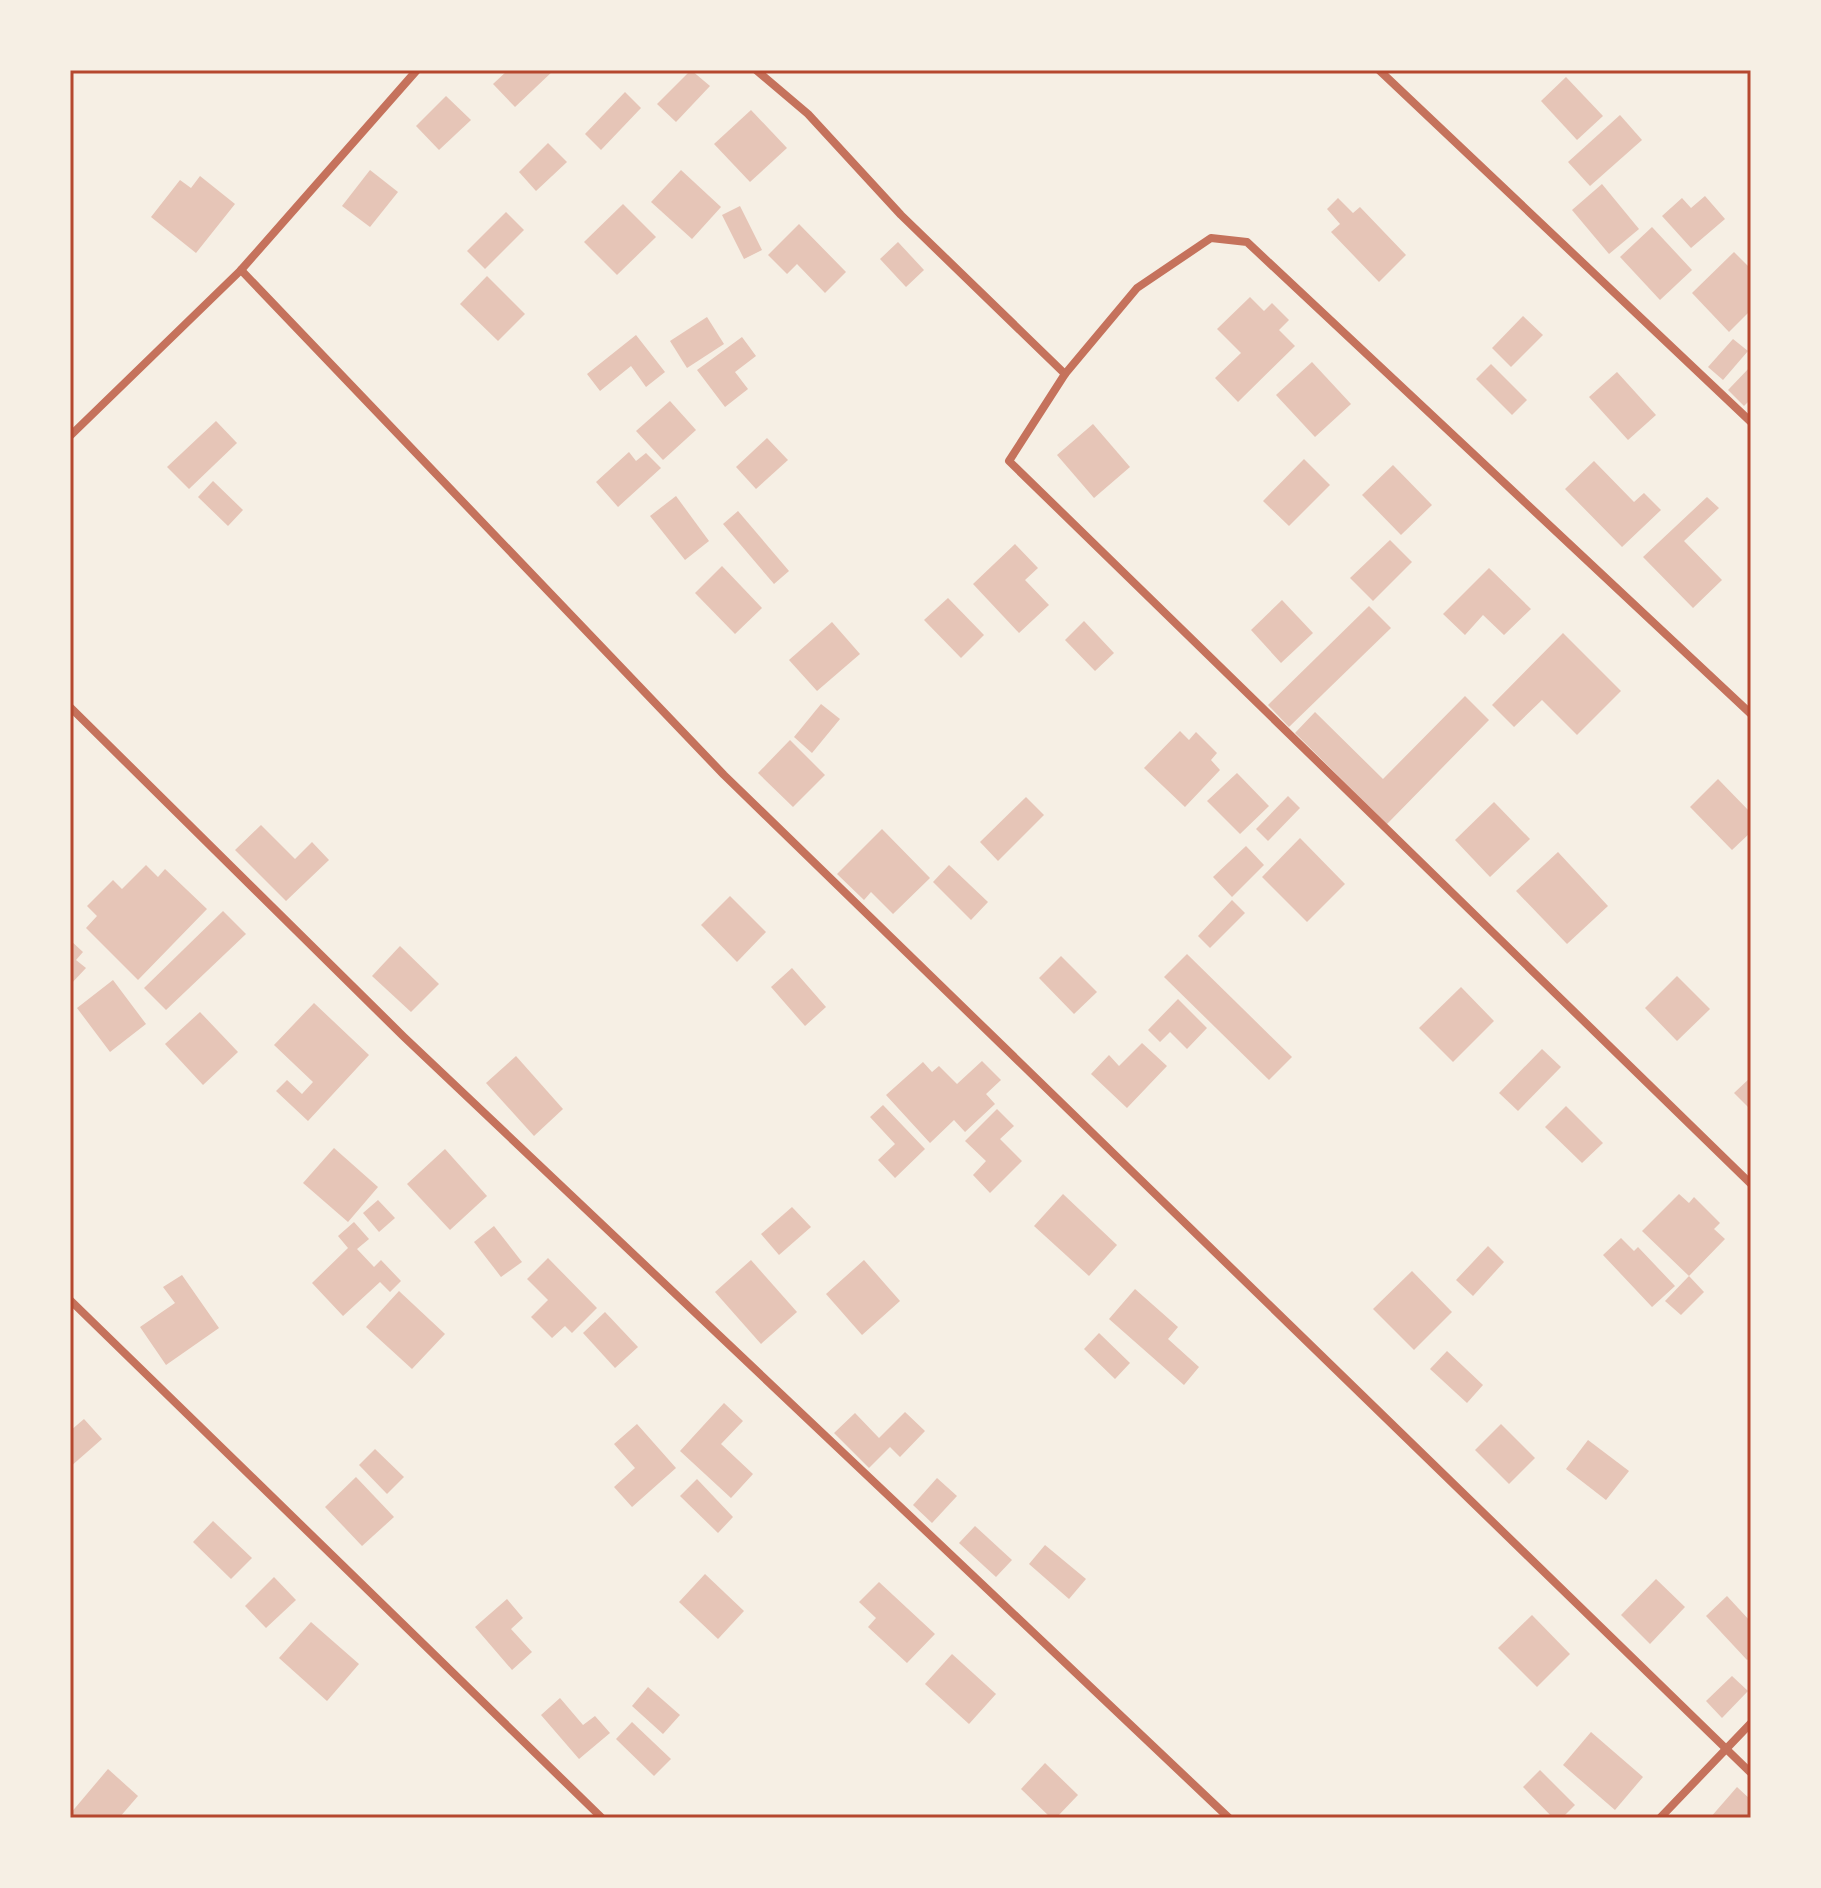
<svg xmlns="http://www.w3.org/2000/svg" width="1821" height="1888" viewBox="0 0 1821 1888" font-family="Arial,sans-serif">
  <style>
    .building { fill: #e6c5b7 }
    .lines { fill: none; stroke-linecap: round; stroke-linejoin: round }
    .minor { stroke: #c5725c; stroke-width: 8 }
    .neatline { fill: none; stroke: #b5482f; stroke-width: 3 }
  </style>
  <rect width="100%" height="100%" fill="#f6efe4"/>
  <!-- building -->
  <g class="building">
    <polygon points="508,70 554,70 515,107 493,84"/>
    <polygon points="691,70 710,86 676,122 657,104"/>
    <polygon points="1566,77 1603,116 1577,140 1541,101"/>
    <polygon points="625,92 641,108 601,150 585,134"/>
    <polygon points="446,96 471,120 439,150 416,126"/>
    <polygon points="751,110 787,148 750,182 714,144"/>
    <polygon points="1620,115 1642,140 1590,186 1568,162"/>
    <polygon points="548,143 567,162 536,191 519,172"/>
    <polygon points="370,170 398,192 370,227 342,206"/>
    <polygon points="681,170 721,207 692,239 651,202"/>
    <polygon points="200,176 235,204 196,253 151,217 180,180 191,188"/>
    <polygon points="1602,184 1639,229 1609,254 1572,210"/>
    <polygon points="1705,196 1725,219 1691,248 1662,216 1682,198 1691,208"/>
    <polygon points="1338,198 1353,213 1360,207 1406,255 1379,282 1331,232 1340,224 1327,209"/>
    <polygon points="623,204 656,237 617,275 584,242"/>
    <polygon points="740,206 762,250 744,259 722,215"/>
    <polygon points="506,212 524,230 485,269 467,251"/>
    <polygon points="799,224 846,272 825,293 797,264 787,274 768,255"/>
    <polygon points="1652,227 1692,270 1660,300 1620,257"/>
    <polygon points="898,242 924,270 906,287 880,259"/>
    <polygon points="1734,252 1751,269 1751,310 1729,332 1692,293"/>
    <polygon points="487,276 525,314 498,341 460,304"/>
    <polygon points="1250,297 1264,311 1272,303 1289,320 1279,330 1295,346 1238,402 1215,378 1241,353 1217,329"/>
    <polygon points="1523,316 1543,335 1511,367 1492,348"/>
    <polygon points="707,317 724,344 687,368 670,341"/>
    <polygon points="636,335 665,372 646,387 631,366 600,391 587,374"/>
    <polygon points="742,337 756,356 735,372 748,389 725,407 697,370"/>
    <polygon points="1733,339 1748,351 1723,380 1708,367"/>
    <polygon points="1312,362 1351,404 1315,437 1276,395"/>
    <polygon points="1491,364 1527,400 1512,415 1476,379"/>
    <polygon points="1751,366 1751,399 1744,406 1728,390"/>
    <polygon points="1617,372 1656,415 1628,440 1589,397"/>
    <polygon points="670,401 696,430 663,460 636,431"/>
    <polygon points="216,421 237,443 189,489 167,467"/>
    <polygon points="1093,424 1130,467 1094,498 1057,455"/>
    <polygon points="767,438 788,460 756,489 736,467"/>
    <polygon points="629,452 636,461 646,453 661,468 618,507 596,482"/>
    <polygon points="1304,459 1330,485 1289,526 1263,501"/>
    <polygon points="1594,461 1634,502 1644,493 1661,510 1622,547 1565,489"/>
    <polygon points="1393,465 1432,505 1401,535 1362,495"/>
    <polygon points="213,481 243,510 228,526 198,497"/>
    <polygon points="676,496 709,541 685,560 650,516"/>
    <polygon points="1707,497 1719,508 1684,541 1722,580 1693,608 1643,557"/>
    <polygon points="738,511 789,571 774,584 723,524"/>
    <polygon points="1390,540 1412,562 1373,601 1350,578"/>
    <polygon points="1015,544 1038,568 1025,580 1049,605 1019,633 973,584"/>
    <polygon points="722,566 762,608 735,634 695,593"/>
    <polygon points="1489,568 1531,609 1504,635 1483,615 1465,635 1443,614"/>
    <polygon points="948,598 984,635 961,658 924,620"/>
    <polygon points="1282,600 1313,633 1281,663 1251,630"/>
    <polygon points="1369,606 1391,628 1289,727 1268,705"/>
    <polygon points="1084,621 1114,653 1095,671 1065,640"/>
    <polygon points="832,622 860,654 817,691 789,660"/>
    <polygon points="1563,633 1621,691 1577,735 1542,700 1514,727 1492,705"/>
    <polygon points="1465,696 1489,720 1387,824 1295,733 1315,712 1383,779"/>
    <polygon points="821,704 840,719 812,753 794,737"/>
    <polygon points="1180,731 1189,740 1196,732 1217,753 1211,760 1220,770 1185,807 1144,768"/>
    <polygon points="790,740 825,775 793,807 758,773"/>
    <polygon points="1237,773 1269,806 1240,834 1207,801"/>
    <polygon points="1718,779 1751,813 1751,832 1732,850 1690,807"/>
    <polygon points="1288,796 1300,808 1268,841 1256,829"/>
    <polygon points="1026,797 1044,815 998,861 980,842"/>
    <polygon points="1494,802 1530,839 1490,877 1455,840"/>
    <polygon points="261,825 295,859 312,842 329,860 286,901 235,850"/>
    <polygon points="882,829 930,878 893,914 871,892 864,900 837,874"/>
    <polygon points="1300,838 1345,884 1307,922 1262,877"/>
    <polygon points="1246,846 1264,865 1232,897 1213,877"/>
    <polygon points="1558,852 1608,906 1567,944 1516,891"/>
    <polygon points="146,865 158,877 165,869 207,909 138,980 86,928 97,916 87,906 113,880 122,889"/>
    <polygon points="949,865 988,902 971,920 933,882"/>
    <polygon points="730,896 766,932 737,962 701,925"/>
    <polygon points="1232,900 1245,913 1210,948 1198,936"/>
    <polygon points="223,911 246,934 166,1010 144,988"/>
    <polygon points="70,940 83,952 76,960 86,968 70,985"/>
    <polygon points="400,946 439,984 411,1012 372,976"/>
    <polygon points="1187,954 1292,1057 1269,1080 1164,977"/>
    <polygon points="1061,956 1097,992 1074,1014 1039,978"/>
    <polygon points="792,968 826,1007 805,1026 771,987"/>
    <polygon points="1677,976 1710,1009 1677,1041 1645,1008"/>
    <polygon points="113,980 146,1024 110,1052 77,1008"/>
    <polygon points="1461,987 1494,1021 1453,1062 1419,1028"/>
    <polygon points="1178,999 1207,1028 1187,1049 1170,1032 1160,1042 1148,1030"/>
    <polygon points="314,1003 369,1055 308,1121 276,1091 287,1080 302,1094 313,1082 274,1045"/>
    <polygon points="200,1012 238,1052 203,1085 165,1044"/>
    <polygon points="1142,1043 1167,1066 1127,1108 1091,1074 1109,1055 1119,1066"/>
    <polygon points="1542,1049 1561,1067 1518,1111 1499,1093"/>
    <polygon points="516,1056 563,1109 534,1136 486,1083"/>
    <polygon points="982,1061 1001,1080 986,1094 995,1104 965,1132 954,1120 930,1143 886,1095 923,1062 932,1072 939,1066 957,1084"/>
    <polygon points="1751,1077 1751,1110 1734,1093"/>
    <polygon points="883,1105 925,1149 895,1178 878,1160 895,1144 870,1117"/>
    <polygon points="1566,1106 1603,1143 1582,1163 1545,1127"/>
    <polygon points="997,1109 1014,1126 1000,1139 1022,1161 990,1193 973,1175 986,1161 965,1141"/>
    <polygon points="334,1148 378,1187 348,1222 303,1183"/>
    <polygon points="445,1149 487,1196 450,1230 407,1184"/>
    <polygon points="1063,1194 1117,1245 1089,1276 1034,1226"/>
    <polygon points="1679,1194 1689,1203 1694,1197 1720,1223 1714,1229 1725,1239 1689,1276 1642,1231"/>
    <polygon points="378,1200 395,1218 379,1232 363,1213"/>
    <polygon points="792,1207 811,1227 779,1255 761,1234"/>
    <polygon points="354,1222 369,1239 357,1249 374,1267 381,1260 401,1281 390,1292 380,1282 343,1316 312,1283 348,1248 338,1236"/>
    <polygon points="494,1226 522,1262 501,1277 474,1242"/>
    <polygon points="1621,1238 1634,1251 1638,1247 1675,1286 1652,1307 1603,1255"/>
    <polygon points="1488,1246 1504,1262 1473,1296 1456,1280"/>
    <polygon points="548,1258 597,1308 572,1333 565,1326 552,1338 531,1317 548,1300 527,1279"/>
    <polygon points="751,1260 797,1312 761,1344 715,1292"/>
    <polygon points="864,1260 900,1301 862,1335 826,1294"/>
    <polygon points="1412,1271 1452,1312 1414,1350 1373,1309"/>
    <polygon points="182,1275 219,1328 166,1365 140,1327 175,1303 163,1287"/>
    <polygon points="1689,1276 1704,1292 1681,1315 1665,1301"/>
    <polygon points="1135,1289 1178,1327 1168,1339 1199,1367 1184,1385 1109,1319"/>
    <polygon points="399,1291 445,1334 412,1369 366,1327"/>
    <polygon points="605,1312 638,1347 615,1368 583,1333"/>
    <polygon points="1099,1333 1130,1363 1115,1379 1084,1349"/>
    <polygon points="1447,1351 1483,1385 1467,1403 1430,1369"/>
    <polygon points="724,1403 743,1421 721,1444 753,1474 731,1498 680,1451"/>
    <polygon points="905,1412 925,1431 900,1457 890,1447 869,1468 834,1433 855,1413 879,1438"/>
    <polygon points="84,1419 102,1439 70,1467 70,1431"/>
    <polygon points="637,1424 676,1468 632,1507 614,1487 635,1468 614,1444"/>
    <polygon points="1501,1424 1535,1458 1509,1484 1475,1450"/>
    <polygon points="1588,1440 1629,1471 1606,1500 1566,1469"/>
    <polygon points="375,1449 404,1477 387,1494 359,1465"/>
    <polygon points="356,1477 394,1517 362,1546 325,1507"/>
    <polygon points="937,1478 957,1496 932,1523 913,1505"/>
    <polygon points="697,1479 733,1517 718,1533 680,1496"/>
    <polygon points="213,1521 252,1558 231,1579 193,1542"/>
    <polygon points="975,1526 1012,1560 996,1577 959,1543"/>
    <polygon points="1045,1545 1086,1579 1069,1599 1029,1564"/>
    <polygon points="705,1574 744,1611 718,1639 679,1602"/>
    <polygon points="274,1577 296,1600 266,1628 245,1606"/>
    <polygon points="1656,1579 1685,1607 1650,1644 1621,1615"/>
    <polygon points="879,1582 935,1634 907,1663 868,1627 876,1618 859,1602"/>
    <polygon points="1727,1596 1751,1622 1751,1657 1747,1660 1706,1616"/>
    <polygon points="507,1599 523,1618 511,1629 532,1652 512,1670 475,1627"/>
    <polygon points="1532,1615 1570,1654 1537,1687 1498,1648"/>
    <polygon points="311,1622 359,1664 327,1701 279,1658"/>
    <polygon points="952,1654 996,1694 969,1724 925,1684"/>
    <polygon points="1732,1676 1748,1691 1722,1718 1706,1701"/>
    <polygon points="648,1687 680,1715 663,1734 632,1706"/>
    <polygon points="560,1698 583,1725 595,1716 610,1733 579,1759 541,1715"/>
    <polygon points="632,1722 671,1759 654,1776 616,1739"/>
    <polygon points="1591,1732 1643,1777 1615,1810 1563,1765"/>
    <polygon points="1045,1763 1078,1795 1056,1818 1051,1818 1021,1789"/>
    <polygon points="108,1769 138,1796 119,1818 70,1818 70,1814"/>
    <polygon points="1540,1770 1575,1805 1562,1818 1553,1818 1523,1787"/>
    <polygon points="1737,1787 1751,1800 1751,1818 1710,1818"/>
  </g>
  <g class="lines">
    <!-- minor -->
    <g class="minor">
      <polyline points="756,70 808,114 901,215 1065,374 1009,461 1751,1184"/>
      <polyline points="1379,70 1751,422"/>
      <polyline points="241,270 724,775 1751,1773"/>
      <polyline points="1065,374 1137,288 1211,238 1247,242 1751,714"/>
      <polyline points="70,436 241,270 417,70"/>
      <polyline points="70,707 404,1037 1229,1818"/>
      <polyline points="70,1300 602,1818"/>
      <polyline points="1660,1818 1751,1723"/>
    </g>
  </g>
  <!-- border -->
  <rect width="1821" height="1888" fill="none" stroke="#f6efe4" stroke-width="144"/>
  <rect x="72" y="72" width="1677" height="1744" class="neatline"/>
</svg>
